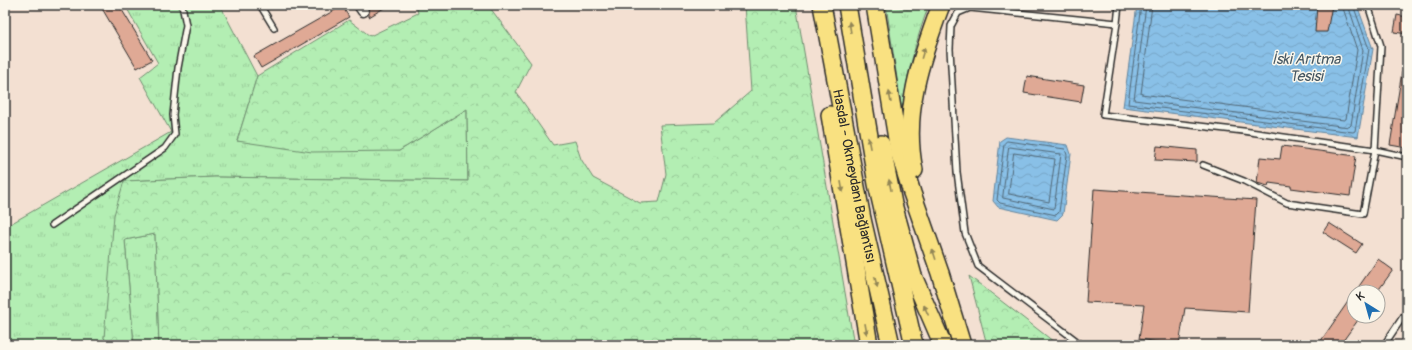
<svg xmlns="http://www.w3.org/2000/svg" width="1412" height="350" viewBox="0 0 1412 350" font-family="Pangolin,sans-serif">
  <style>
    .grass { fill: url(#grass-tufts); stroke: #6f8c6f }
    .forest { fill: url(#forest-crowns); stroke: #6f8c6f }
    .water { fill: url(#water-waves); stroke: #63849c }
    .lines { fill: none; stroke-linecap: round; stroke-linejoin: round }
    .shore { stroke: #516776; stroke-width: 1 }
    .building { fill: #dfa995; stroke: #2b2b2b }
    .lane-casing { stroke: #2b2b2b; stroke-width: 8 }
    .street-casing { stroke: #2b2b2b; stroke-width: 13 }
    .highway-casing { stroke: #2b2b2b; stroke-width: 20 }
    .lane { stroke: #fbf7ec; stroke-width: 5 }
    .street { stroke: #fbf7ec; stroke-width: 10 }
    .highway { stroke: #f9e181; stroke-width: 17 }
    .oneway { fill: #928656 }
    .labels { text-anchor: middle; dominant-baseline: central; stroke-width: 3; stroke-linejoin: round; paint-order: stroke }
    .street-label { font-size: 14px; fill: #2b2b2b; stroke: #fbf7ec }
    .water-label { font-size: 15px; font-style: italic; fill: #475863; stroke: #fbf7ec }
  </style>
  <defs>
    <pattern id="grass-tufts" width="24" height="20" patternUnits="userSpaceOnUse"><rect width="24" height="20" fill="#b3eeb3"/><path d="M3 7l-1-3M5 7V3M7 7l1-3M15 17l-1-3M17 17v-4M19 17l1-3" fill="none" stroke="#9acc9a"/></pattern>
    <pattern id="forest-crowns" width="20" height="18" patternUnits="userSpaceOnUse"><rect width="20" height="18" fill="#b3eeb3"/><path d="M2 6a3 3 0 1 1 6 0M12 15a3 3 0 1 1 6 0" fill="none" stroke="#9acc9a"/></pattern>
    <pattern id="water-waves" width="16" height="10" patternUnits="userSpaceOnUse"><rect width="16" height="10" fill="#89c0e7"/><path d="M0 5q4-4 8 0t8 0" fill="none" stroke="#76a5c6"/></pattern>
  </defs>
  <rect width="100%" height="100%" fill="#f3e0d2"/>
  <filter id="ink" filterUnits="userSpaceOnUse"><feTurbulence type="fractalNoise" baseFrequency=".025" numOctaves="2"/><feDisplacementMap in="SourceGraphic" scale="8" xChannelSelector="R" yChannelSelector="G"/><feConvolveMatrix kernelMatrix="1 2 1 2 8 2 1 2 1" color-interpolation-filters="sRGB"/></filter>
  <g filter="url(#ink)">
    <!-- grass -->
    <g class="grass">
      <polygon points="125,5 220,5 257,76 237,141 399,151 467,109 468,181 215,177 124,181 104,338 110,345 5,345 5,227 171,132 140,77 158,63"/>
      <path d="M886,5L907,9L929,5C916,39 907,75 902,112Z"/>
      <polygon points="155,234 159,345 134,345 125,240"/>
    </g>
    <!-- forest -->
    <g class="forest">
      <polygon points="416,5 488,5 531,63 516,92 553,145 575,141 581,159 593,178 640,203 659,202 666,174 660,125 714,123 751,91 745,5 796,5 854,345 159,345 155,234 125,240 134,345 110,345 104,338 114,215 124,181 215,177 468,181 467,109 399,151 312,152 237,141 257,76 349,20 370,36 418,13"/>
      <polygon points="969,276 1058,345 987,345"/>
    </g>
    <!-- water -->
    <g class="water">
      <polygon points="1137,5 1357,5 1373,49 1358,137 1123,107"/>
      <polygon points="1006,137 1068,145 1071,154 1063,214 1057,220 998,207 993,201 1000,141"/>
    </g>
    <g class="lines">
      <!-- shore -->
      <g class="shore">
        <polyline points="1141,5 1128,104 1353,132 1355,131 1369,49 1353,5"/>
        <polyline points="1146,5 1134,100 1349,127 1351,125 1363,50 1348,5"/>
        <polyline points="1152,5 1141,94 1344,120 1346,119 1357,50 1342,5"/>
        <polygon points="1007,141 1065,149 1067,155 1059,212 1056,215 1000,203 997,200 1004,144"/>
        <polygon points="1009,147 1061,154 1054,209 1003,198"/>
        <polygon points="1014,153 1055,159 1049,202 1009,194"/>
      </g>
    </g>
    <!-- building -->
    <g class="building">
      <polygon points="100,5 119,5 152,60 137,68"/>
      <polygon points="367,5 389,5 369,17 369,10"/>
      <polygon points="1317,5 1332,5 1327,32 1315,32"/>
      <polygon points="342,6 349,17 261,68 254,56"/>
      <polygon points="1397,15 1407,17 1407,34 1394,32"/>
      <polygon points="1402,72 1407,72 1407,148 1390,145"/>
      <polygon points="1027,76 1084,85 1081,102 1024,93"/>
      <polygon points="1157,146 1197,150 1197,162 1155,160"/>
      <polygon points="1282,146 1356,156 1350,196 1291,188 1291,186 1269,183 1268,186 1257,183 1260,157 1280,159"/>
      <polygon points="1094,189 1256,200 1248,312 1185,308 1179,345 1177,345 1139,339 1144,305 1086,302"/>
      <polygon points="1329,223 1362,244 1356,253 1323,232"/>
      <polygon points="1378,259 1393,270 1377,292 1355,292"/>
      <polygon points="1354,293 1354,316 1361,316 1340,345 1318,345"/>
    </g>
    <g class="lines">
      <!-- lane casing -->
      <g class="lane-casing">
        <g id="lane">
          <polyline points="260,5 274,28"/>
          <polyline points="1117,23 1119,5"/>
          <polyline points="1203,165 1244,181 1287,203 1363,214 1375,150 1407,157"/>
          <polyline points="52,225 165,148 175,134 173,115 178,68 186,25 182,5"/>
          <polyline points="1082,345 978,266 965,233 957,172 950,49 951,26 958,13 970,8 1117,23 1103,115 1243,131 1375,150 1381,46 1368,5"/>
          <polyline points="1384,345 1407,311"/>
        </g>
      </g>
      <!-- street casing -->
      <g class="street-casing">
        <polyline id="street" points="359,5 363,11"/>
      </g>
      <!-- highway casing -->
      <g class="highway-casing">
        <g id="highway">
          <path id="s1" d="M822,5L862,219L891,345"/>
          <polyline points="847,5 877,184 914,345"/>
          <polyline points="875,5 899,151 912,193 940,273 962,345"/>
          <polyline points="830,115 869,345"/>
          <polyline points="881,144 893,204 913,276 943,345"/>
          <path d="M914,170C902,113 921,58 941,5"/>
        </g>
      </g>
      <!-- lane -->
      <use href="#lane" class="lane"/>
      <!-- street -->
      <use href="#street" class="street"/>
      <!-- highway -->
      <use href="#highway" class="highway"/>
    </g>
    <!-- one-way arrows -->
    <defs><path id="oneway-solid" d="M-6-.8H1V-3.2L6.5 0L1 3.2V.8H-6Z"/></defs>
    <g class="oneway">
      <use href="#oneway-solid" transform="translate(850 27) rotate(-99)"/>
      <use href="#oneway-solid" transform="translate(923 53) rotate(-73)"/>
      <use href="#oneway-solid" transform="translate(890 97) rotate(-100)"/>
      <use href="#oneway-solid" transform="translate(869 143) rotate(-101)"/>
      <use href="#oneway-solid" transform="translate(890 185) rotate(-101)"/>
      <use href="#oneway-solid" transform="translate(842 187) rotate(80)"/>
      <use href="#oneway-solid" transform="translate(934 254) rotate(-108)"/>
      <use href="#oneway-solid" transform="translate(876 282) rotate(76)"/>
      <use href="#oneway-solid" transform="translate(926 310) rotate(-114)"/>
      <use href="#oneway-solid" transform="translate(866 329) rotate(80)"/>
    </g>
  </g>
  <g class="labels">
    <!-- street labels -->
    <g class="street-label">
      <text stroke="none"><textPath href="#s1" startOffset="174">Hasdal - Okmeydanı Bağlantısı</textPath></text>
    </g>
    <!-- water labels -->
    <g class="water-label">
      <text x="1306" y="59">İski Arıtma<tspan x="1306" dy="17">Tesisi</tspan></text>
    </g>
  </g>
  <!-- margin -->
  <rect width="1412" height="350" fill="none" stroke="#fbf7ec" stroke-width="20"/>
  <rect x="10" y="10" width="1392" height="330" fill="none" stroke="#2b2b2b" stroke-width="1.5" filter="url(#ink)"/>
  <!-- north arrow -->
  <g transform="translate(1366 304) rotate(323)"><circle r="19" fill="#fbf7ec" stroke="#a8a59f"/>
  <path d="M0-3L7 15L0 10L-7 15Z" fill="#1f6fb2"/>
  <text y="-6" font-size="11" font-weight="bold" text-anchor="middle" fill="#2b2b2b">K</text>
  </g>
</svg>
